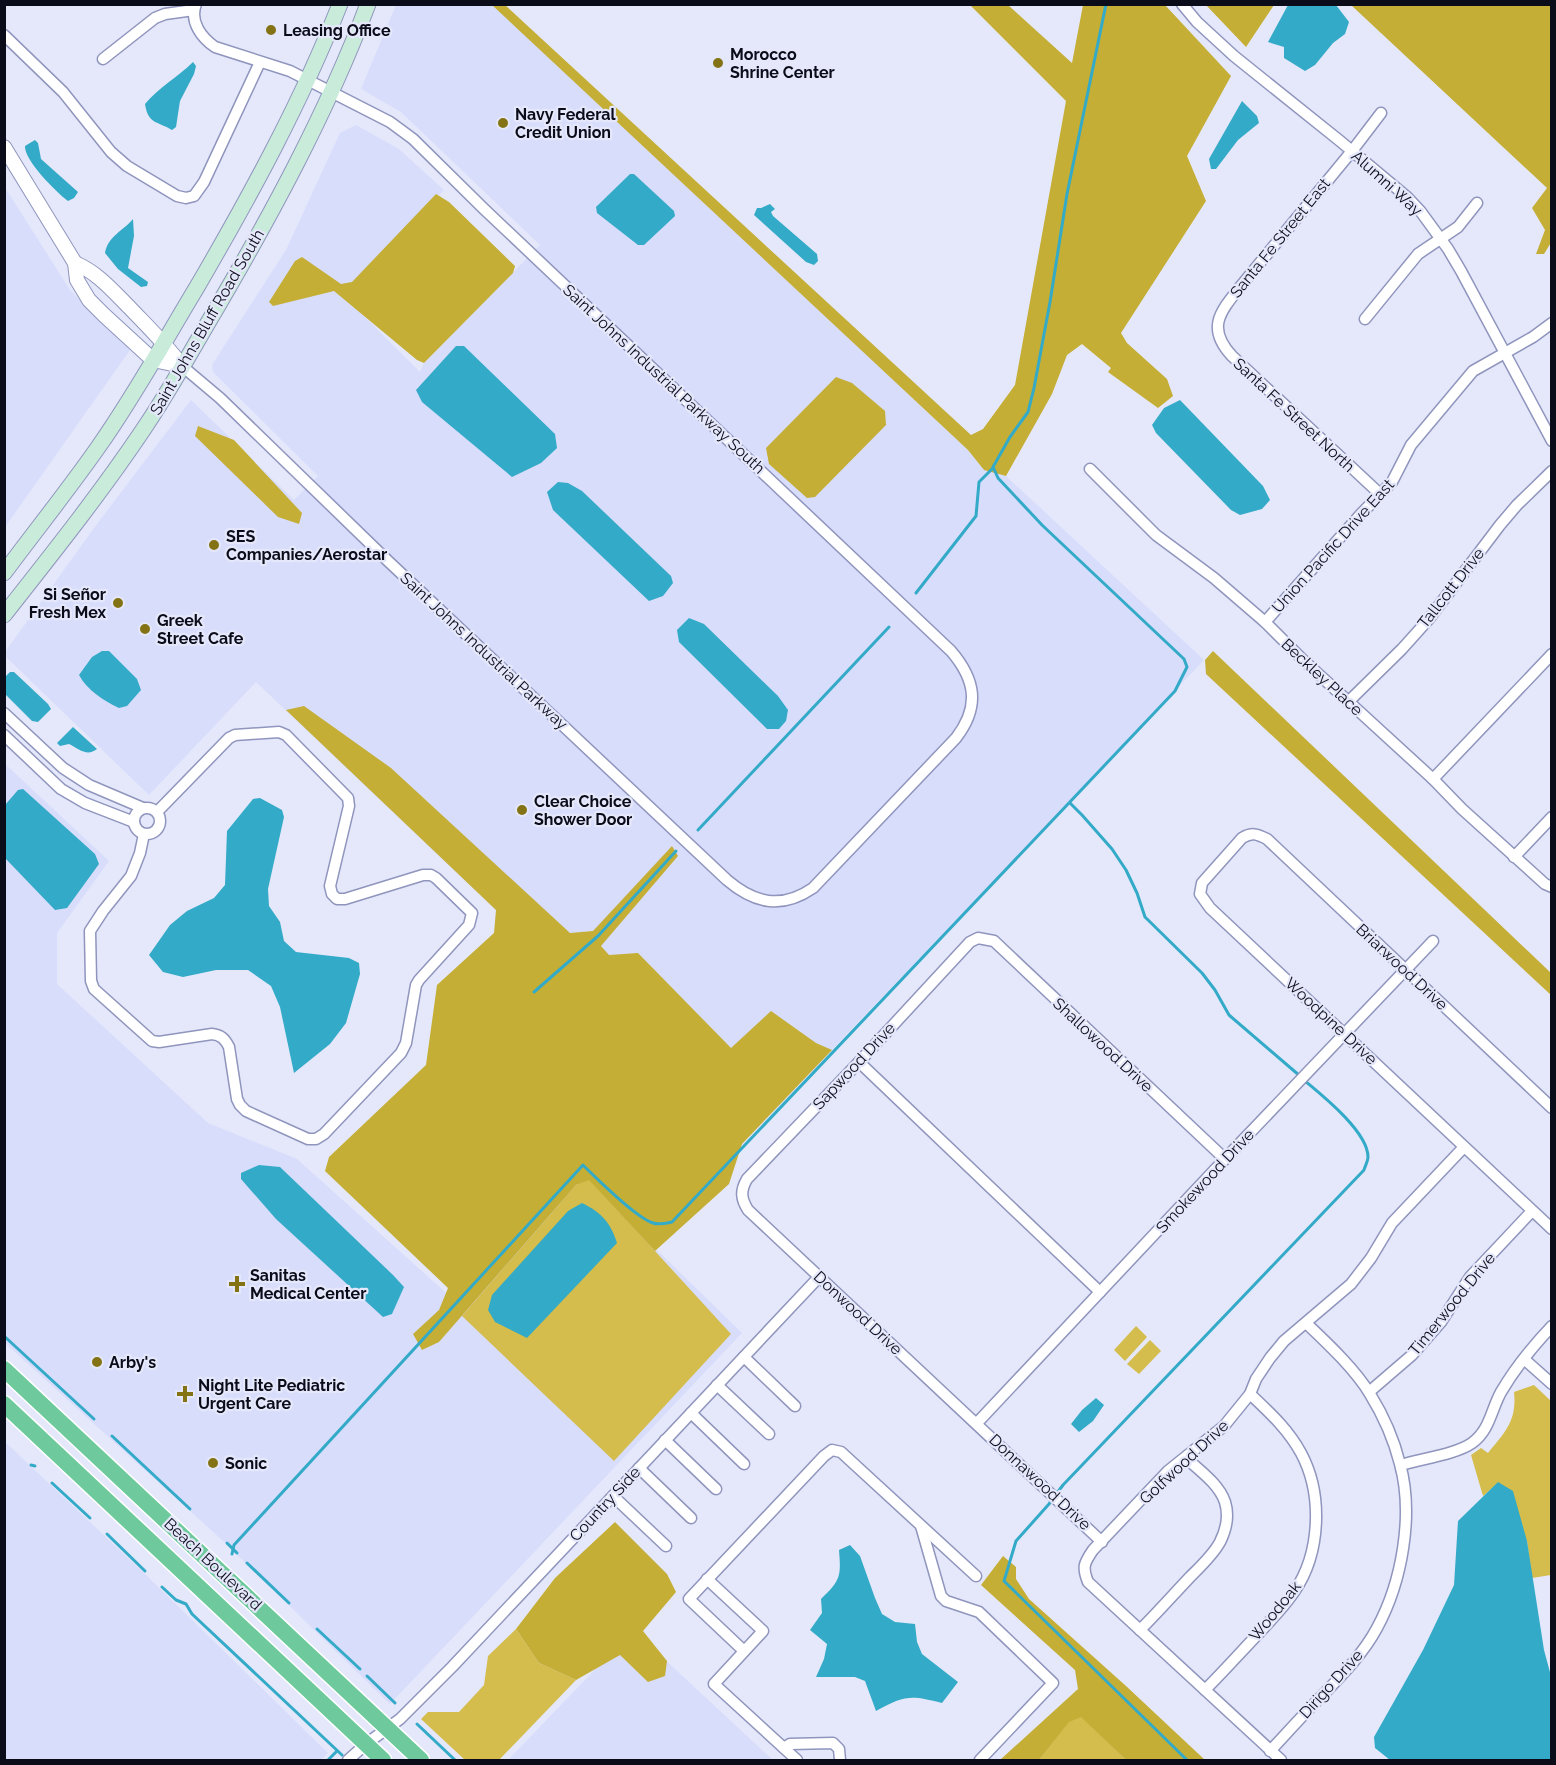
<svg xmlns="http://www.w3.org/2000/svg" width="1556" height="1765" viewBox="0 0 1556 1765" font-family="Raleway,sans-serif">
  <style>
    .built { fill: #d8ddfc }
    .green { fill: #d4bd4d }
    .forest { fill: #c5ae35 }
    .water { fill: #33aac7 }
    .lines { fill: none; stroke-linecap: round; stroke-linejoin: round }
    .stream { stroke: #33aac7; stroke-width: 3 }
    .minor-casing { stroke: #8f95bd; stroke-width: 13 }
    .tertiary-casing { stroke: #8f95bd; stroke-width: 16 }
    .secondary-casing { stroke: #8f95bd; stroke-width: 17 }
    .trunk-casing { stroke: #fff; stroke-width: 19 }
    .minor { stroke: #fff; stroke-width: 10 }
    .tertiary { stroke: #fff; stroke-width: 14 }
    .secondary { stroke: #c9ebda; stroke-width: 15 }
    .trunk { stroke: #6eca9c; stroke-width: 16 }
    .poi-dot { fill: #847315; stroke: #e5e8fa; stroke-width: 2 }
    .labels { text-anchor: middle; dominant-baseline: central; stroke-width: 4.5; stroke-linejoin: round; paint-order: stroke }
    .poi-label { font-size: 16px; font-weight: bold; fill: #0b0c1a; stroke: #e5e8fa; text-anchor: start }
    .street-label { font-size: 16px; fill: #0b0c1a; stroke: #e5e8fa }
  </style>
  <rect width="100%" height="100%" fill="#e5e8fa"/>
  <!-- built -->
  <g class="built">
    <polygon points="492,4 968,450 984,470 1006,476 1204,660 742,1144 256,682 149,795 5,656 5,652 94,528 191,400 294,500 318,476 213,372 212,365 286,250 340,133 356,125 399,149 444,190 345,297 420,372 424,363 540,245 401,112 361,89 396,5"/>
    <polygon points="4,186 70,290 130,350 5,527"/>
    <polygon points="4,763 109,861 57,933 57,984 208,1123 297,1159 453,1299 575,1170 742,1333 390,1704 222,1540 5,1343"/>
    <polygon points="4,1441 144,1573 328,1753 321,1760 5,1760"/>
    <polygon points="633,1630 773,1760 508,1760"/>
  </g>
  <!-- green -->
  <g class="green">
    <polygon points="589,1179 731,1334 614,1461 462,1316 576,1185"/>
    <polygon points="1136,1326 1147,1337 1125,1361 1114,1350"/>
    <polygon points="1150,1340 1161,1351 1139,1374 1127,1364"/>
    <path d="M1534,1385L1551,1401V1575L1532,1578L1527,1541L1498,1483L1483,1496L1471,1455L1481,1448L1488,1453C1505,1432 1517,1421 1514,1392Z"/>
    <polygon points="516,1629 539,1663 576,1680 499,1760 465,1760 421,1719 428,1712 459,1712 484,1685 488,1656"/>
    <polygon points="1081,1716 1126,1760 1039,1760 1069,1721"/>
  </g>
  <!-- forest -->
  <g class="forest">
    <polygon points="492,5 505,5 971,435 983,429 1015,385 1066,101 970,5 1008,5 1072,63 1083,5 1165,5 1231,76 1187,156 1206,201 1121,333 1127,343 1167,379 1173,396 1158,408 1108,372 1111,368 1082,344 1067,355 1052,394 1006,476 984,470 968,450"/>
    <polygon points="1206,5 1274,5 1246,47"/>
    <polygon points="1351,5 1551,5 1552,241 1544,254 1536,254 1545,230 1532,208 1547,188"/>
    <polygon points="436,194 449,202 515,266 513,273 424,363 417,360 334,291 273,306 269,302 295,261 302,257 341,284 352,282"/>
    <polygon points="836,377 852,383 885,411 886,425 815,497 807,498 769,464 766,448"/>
    <polygon points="198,426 234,440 302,513 299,524 278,517 195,436"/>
    <polygon points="1213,651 1551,973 1551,995 1206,674 1205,660"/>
    <polygon points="304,706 391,768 570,933 593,931 672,846 678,856 601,946 609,955 638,953 731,1048 771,1011 816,1043 832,1050 742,1144 729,1184 655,1251 589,1180 576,1185 439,1342 422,1350 413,1334 439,1310 448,1288 325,1171 329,1157 426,1065 437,985 494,933 496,910 286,710"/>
    <polygon points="615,1522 667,1574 676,1592 643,1631 667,1661 665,1676 648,1682 620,1655 576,1680 539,1663 516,1629 555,1578"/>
    <polygon points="1003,1556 1016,1567 1016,1579 1029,1599 1126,1686 1205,1760 1126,1760 1081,1717 1069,1722 1039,1760 1000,1760 1078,1689 1075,1670 981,1585"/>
  </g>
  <!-- water -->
  <g class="water">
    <polygon points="1288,5 1336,5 1349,22 1345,34 1333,43 1315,65 1305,71 1284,58 1284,47 1268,42"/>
    <path d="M193,62L196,66L194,74L180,101L176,127L172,130C157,121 148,124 145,104C159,87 178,77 193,62Z"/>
    <polygon points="1242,101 1257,116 1259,123 1238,140 1216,169 1211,169 1209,159"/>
    <path d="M35,140L38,143L41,159L78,192L74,198L68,201C56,192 24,160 25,146Z"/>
    <polygon points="630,174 634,174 674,211 675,216 644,245 638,245 597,213 596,207"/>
    <polygon points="770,204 775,209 771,212 773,216 817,254 818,261 814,265 806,262 754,215 757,208 761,208"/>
    <path d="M133,219L134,236L128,268L148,282L147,286L141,287L118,269L105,253C108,236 123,231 133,219Z"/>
    <polygon points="456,346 464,346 555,434 557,448 541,463 512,477 422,402 416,390"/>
    <polygon points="1180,400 1263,486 1270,500 1262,509 1240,515 1231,510 1156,433 1152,425 1164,408"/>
    <polygon points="558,482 568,483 582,491 671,576 673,583 663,596 649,601 553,510 547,492"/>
    <polygon points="689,618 704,624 778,696 788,710 786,721 779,729 767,729 679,642 677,630"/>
    <path d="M102,651H109L137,679L141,690L127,706L119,708C104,701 87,690 79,675L92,657Z"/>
    <polygon points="10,672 14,672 48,704 51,709 38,722 32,721 5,694 5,677"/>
    <path d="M73,727L97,749C87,757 79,749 69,744L60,746L57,743Z"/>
    <polygon points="23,789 95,854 99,864 67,908 55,910 5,858 5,805 18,790"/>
    <polygon points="260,798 282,810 284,817 268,889 269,906 280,922 284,941 296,952 349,958 359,963 360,974 346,1023 330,1044 294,1073 280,1007 271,986 248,970 216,970 183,977 163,972 149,955 170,925 187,911 214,898 225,885 227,831 253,799"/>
    <polygon points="259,1165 280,1167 393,1275 404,1287 392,1314 383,1317 276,1219 241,1179 241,1173"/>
    <path d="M582,1203C602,1213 610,1222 617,1243L527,1338L495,1322L488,1310L492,1295L568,1211Z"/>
    <polygon points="1096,1398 1104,1405 1093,1421 1079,1432 1071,1424 1082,1410"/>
    <polygon points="1498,1482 1513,1491 1527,1541 1544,1650 1551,1676 1551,1760 1390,1760 1375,1748 1374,1737 1423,1650 1454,1585 1458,1521"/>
    <path d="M850,1545L860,1556L875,1598L882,1614L895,1622L915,1624L917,1642L922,1654L958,1682L942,1703C911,1695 905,1695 876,1711L865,1681L855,1677H816L824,1659L827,1644L810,1630L822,1613L821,1599C841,1580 841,1576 839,1550Z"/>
  </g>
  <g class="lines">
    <!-- stream -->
    <g class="stream">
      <polyline points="916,593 976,516 979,482 993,468"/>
      <polyline points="1070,803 1082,815 1112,849 1126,870 1137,893 1145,917 1202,973 1215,990 1229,1015 1300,1076"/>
      <polyline points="698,830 889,627"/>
      <polyline points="534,992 598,936 676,851"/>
      <polyline points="4,1336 94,1419"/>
      <polyline points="112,1436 190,1509"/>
      <polyline points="31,1465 35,1466"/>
      <polyline points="52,1483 90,1518"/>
      <polyline points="107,1534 145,1571"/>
      <polyline points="227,1543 237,1553"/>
      <path d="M232,1554L234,1545L583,1165C596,1178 637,1218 653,1223C658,1225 667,1223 672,1222L1175,691L1187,667L1184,659L1042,525L998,478L993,467L1010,437L1028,412L1034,388L1050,302L1067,194L1106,4"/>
      <polyline points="247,1563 289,1603"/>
      <polyline points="162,1587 176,1600 186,1604 192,1614 342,1755"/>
      <polyline points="317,1629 360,1669"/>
      <polyline points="367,1676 395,1703"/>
      <polyline points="417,1724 455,1760"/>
      <polyline points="328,1760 337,1751"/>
      <path d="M1187,1760L1004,1581L1016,1541L1049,1504L1063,1485L1364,1170C1365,1166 1368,1161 1368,1157C1368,1132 1323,1096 1305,1081"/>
    </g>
    <!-- minor casing -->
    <g class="minor-casing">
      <g id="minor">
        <polyline points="1182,4 1197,22 1234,56 1340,141 1407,197 1421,212 1448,249 1461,271 1552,441"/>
        <polyline points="4,35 63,92 111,152 127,166 177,196 186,198 194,196 204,182 260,62"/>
        <polyline points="103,59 155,18 165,14 194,10"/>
        <polyline points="1365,319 1418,254 1458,227 1477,203"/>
        <path d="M182,366L220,398L388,561L727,880C754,903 781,910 813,888L956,738C980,707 976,680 951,651L484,209L413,139L390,122L290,71L215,47C202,38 189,22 196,4"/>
        <polyline points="1090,469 1156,535 1214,578 1265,622 1302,659 1433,779 1462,809 1545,884 1552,887"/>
        <path d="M1380,494L1232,356C1206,328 1220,312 1240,287L1352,151L1381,113"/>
        <polyline points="1265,622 1360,515 1392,482 1411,445 1473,371 1533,337 1552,323"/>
        <polyline points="1348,702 1402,649 1428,620 1500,525 1517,505 1552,471"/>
        <polyline points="4,713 63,768 89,785 143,808"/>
        <polyline points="4,735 61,789 85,803 134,822"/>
        <polyline points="1433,779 1552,654"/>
        <circle cx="147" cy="821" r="13"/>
        <path d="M144,834L140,853L131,876L103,911L90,931L91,981L94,989L152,1041L159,1042L212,1034C221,1035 225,1039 229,1047L237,1099L240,1105L246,1111L308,1139H316L324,1134L401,1053L406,1043L416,985L419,980L469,925L472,913L436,878L431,875H423L345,899H337L332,894L330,886L349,806L348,798L286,735L279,732L235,735L229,738L157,812"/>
        <polyline points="1514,857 1552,817"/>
        <polyline points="859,1062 1100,1292"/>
        <path d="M1552,1108L1267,839C1257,834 1252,832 1242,838L1202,883L1200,894L1210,908L1552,1229"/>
        <polyline points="744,1357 795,1406"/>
        <polyline points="1524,1359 1552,1384"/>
        <polyline points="717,1385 769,1434"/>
        <polyline points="1369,1392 1412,1355 1441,1322 1470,1277 1532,1211"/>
        <polyline points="691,1413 744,1464"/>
        <polyline points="977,1423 1224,1160 1433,941"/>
        <polyline points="665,1440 716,1489"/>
        <path d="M1401,1465C1420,1459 1457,1454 1472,1443C1490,1430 1491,1410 1501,1392C1515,1368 1533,1346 1552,1326"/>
        <polyline points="639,1468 691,1518"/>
        <polyline points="613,1496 666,1546"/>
        <polyline points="921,1526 941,1596 946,1601 979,1612 1053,1683 980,1760"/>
        <path d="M1102,1542L748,1210C741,1199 740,1191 747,1179L859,1062L970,942L978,938L994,941L1225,1159"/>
        <polyline points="707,1579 763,1631 714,1684 797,1760"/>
        <path d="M1140,1630C1157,1613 1173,1595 1190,1577C1200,1567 1213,1555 1220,1542C1226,1530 1229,1515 1225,1502C1219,1484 1199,1470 1186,1458"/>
        <polyline points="744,1651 689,1599 824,1456 832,1450 841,1452 976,1576"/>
        <path d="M1205,1690C1223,1672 1240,1653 1258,1634C1271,1620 1284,1607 1294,1592C1321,1553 1323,1494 1301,1453C1288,1429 1269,1412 1250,1394"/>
        <polyline points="784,1748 790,1744 833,1743 839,1749 840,1760"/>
        <path d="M1270,1751C1286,1734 1301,1717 1317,1701C1339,1678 1362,1656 1377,1628C1402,1582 1414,1515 1400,1464C1394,1440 1383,1415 1370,1394C1355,1369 1327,1343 1306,1323"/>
        <polyline points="348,1760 366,1744 400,1719 452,1667 819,1277"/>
        <path d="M1281,1760L1088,1582C1082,1567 1084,1563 1093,1550L1168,1471L1224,1426L1250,1394L1256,1379L1270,1358L1284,1341L1351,1284L1371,1258L1392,1223L1464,1147"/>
      </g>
    </g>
    <!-- tertiary casing -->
    <g class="tertiary-casing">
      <g id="tertiary">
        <polyline points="4,147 75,263 77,280 89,300 104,315 153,360 182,366"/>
        <path d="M75,263C98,273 112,290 129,307C149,328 165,343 182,366"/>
      </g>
    </g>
    <!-- secondary casing -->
    <g class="secondary-casing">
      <g id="secondary">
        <path d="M4,573C36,530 69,489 99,446C135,395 165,340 197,287C250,196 301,103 340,4"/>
        <path d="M4,615C52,554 100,494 143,430C167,395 188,357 209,321C269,219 326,115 368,4"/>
      </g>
    </g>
    <!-- trunk casing -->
    <g class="trunk-casing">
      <g id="trunk">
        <polyline points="4,1369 421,1760"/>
        <polyline points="4,1404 383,1760"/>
      </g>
    </g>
    <!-- minor -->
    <use href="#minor" class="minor"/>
    <!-- tertiary -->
    <use href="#tertiary" class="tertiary"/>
    <!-- secondary -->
    <use href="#secondary" class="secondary"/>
    <!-- trunk -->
    <use href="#trunk" class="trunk"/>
  </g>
  <!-- markers -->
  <g class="poi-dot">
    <circle cx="271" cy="30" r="6"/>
    <circle cx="718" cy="63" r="6"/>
    <circle cx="503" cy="123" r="6"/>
    <circle cx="214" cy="545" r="6"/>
    <circle cx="118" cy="603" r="6"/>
    <circle cx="145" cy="629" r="6"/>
    <circle cx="522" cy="810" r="6"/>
    <path d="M234 1275h6v6h6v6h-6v6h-6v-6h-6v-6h6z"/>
    <circle cx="97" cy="1362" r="6"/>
    <path d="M182 1385h6v6h6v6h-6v6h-6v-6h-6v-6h6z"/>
    <circle cx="213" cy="1463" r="6"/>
  </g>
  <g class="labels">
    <!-- poi labels -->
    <g class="poi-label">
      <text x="283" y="30">Leasing Office</text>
      <text x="730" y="54">Morocco<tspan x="730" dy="18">Shrine Center</tspan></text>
      <text x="515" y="114">Navy Federal<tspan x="515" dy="18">Credit Union</tspan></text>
      <text x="226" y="536">SES<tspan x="226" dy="18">Companies/Aerostar</tspan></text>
      <text x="106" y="594" text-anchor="end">Si Señor<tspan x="106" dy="18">Fresh Mex</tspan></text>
      <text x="157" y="620">Greek<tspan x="157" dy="18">Street Cafe</tspan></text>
      <text x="534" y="801">Clear Choice<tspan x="534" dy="18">Shower Door</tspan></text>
      <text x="250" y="1275">Sanitas<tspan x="250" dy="18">Medical Center</tspan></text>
      <text x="109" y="1362">Arby's</text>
      <text x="198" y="1385">Night Lite Pediatric<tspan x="198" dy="18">Urgent Care</tspan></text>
      <text x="225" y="1463">Sonic</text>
    </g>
    <!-- street labels -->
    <g class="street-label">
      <text transform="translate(1387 183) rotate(42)">Alumni Way</text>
      <text transform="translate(1280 238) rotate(-51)">Santa Fe Street East</text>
      <text transform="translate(207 322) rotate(-60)">Saint Johns Bluff Road South</text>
      <text transform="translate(664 379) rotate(43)">Saint Johns Industrial Parkway South</text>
      <text transform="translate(1294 415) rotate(43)">Santa Fe Street North</text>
      <text transform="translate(1333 546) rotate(-48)">Union Pacific Drive East</text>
      <text transform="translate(1451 588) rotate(-52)">Tallcott Drive</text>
      <text transform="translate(484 651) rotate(43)">Saint Johns Industrial Parkway</text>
      <text transform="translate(1322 677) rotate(43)">Beckley Place</text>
      <text transform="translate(1402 967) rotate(43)">Briarwood Drive</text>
      <text transform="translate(1331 1021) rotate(43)">Woodpine Drive</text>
      <text transform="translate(1103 1045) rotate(43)">Shallowood Drive</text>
      <text transform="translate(854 1066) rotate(-47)">Sapwood Drive</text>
      <text transform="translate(1205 1181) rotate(-47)">Smokewood Drive</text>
      <text transform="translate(1452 1304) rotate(-51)">Timerwood Drive</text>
      <text transform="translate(858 1313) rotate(43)">Donwood Drive</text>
      <text transform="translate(1184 1462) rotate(-43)">Golfwood Drive</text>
      <text transform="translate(1040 1482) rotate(43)">Donnawood Drive</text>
      <text transform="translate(605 1504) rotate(-47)">Country Side</text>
      <text transform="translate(213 1564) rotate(43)">Beach Boulevard</text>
      <text transform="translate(1275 1611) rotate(-51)">Woodoak</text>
      <text transform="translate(1331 1684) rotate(-48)">Dirigo Drive</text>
    </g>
  </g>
  <!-- border -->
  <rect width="1556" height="1765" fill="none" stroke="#0b0c1a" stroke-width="12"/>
</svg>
